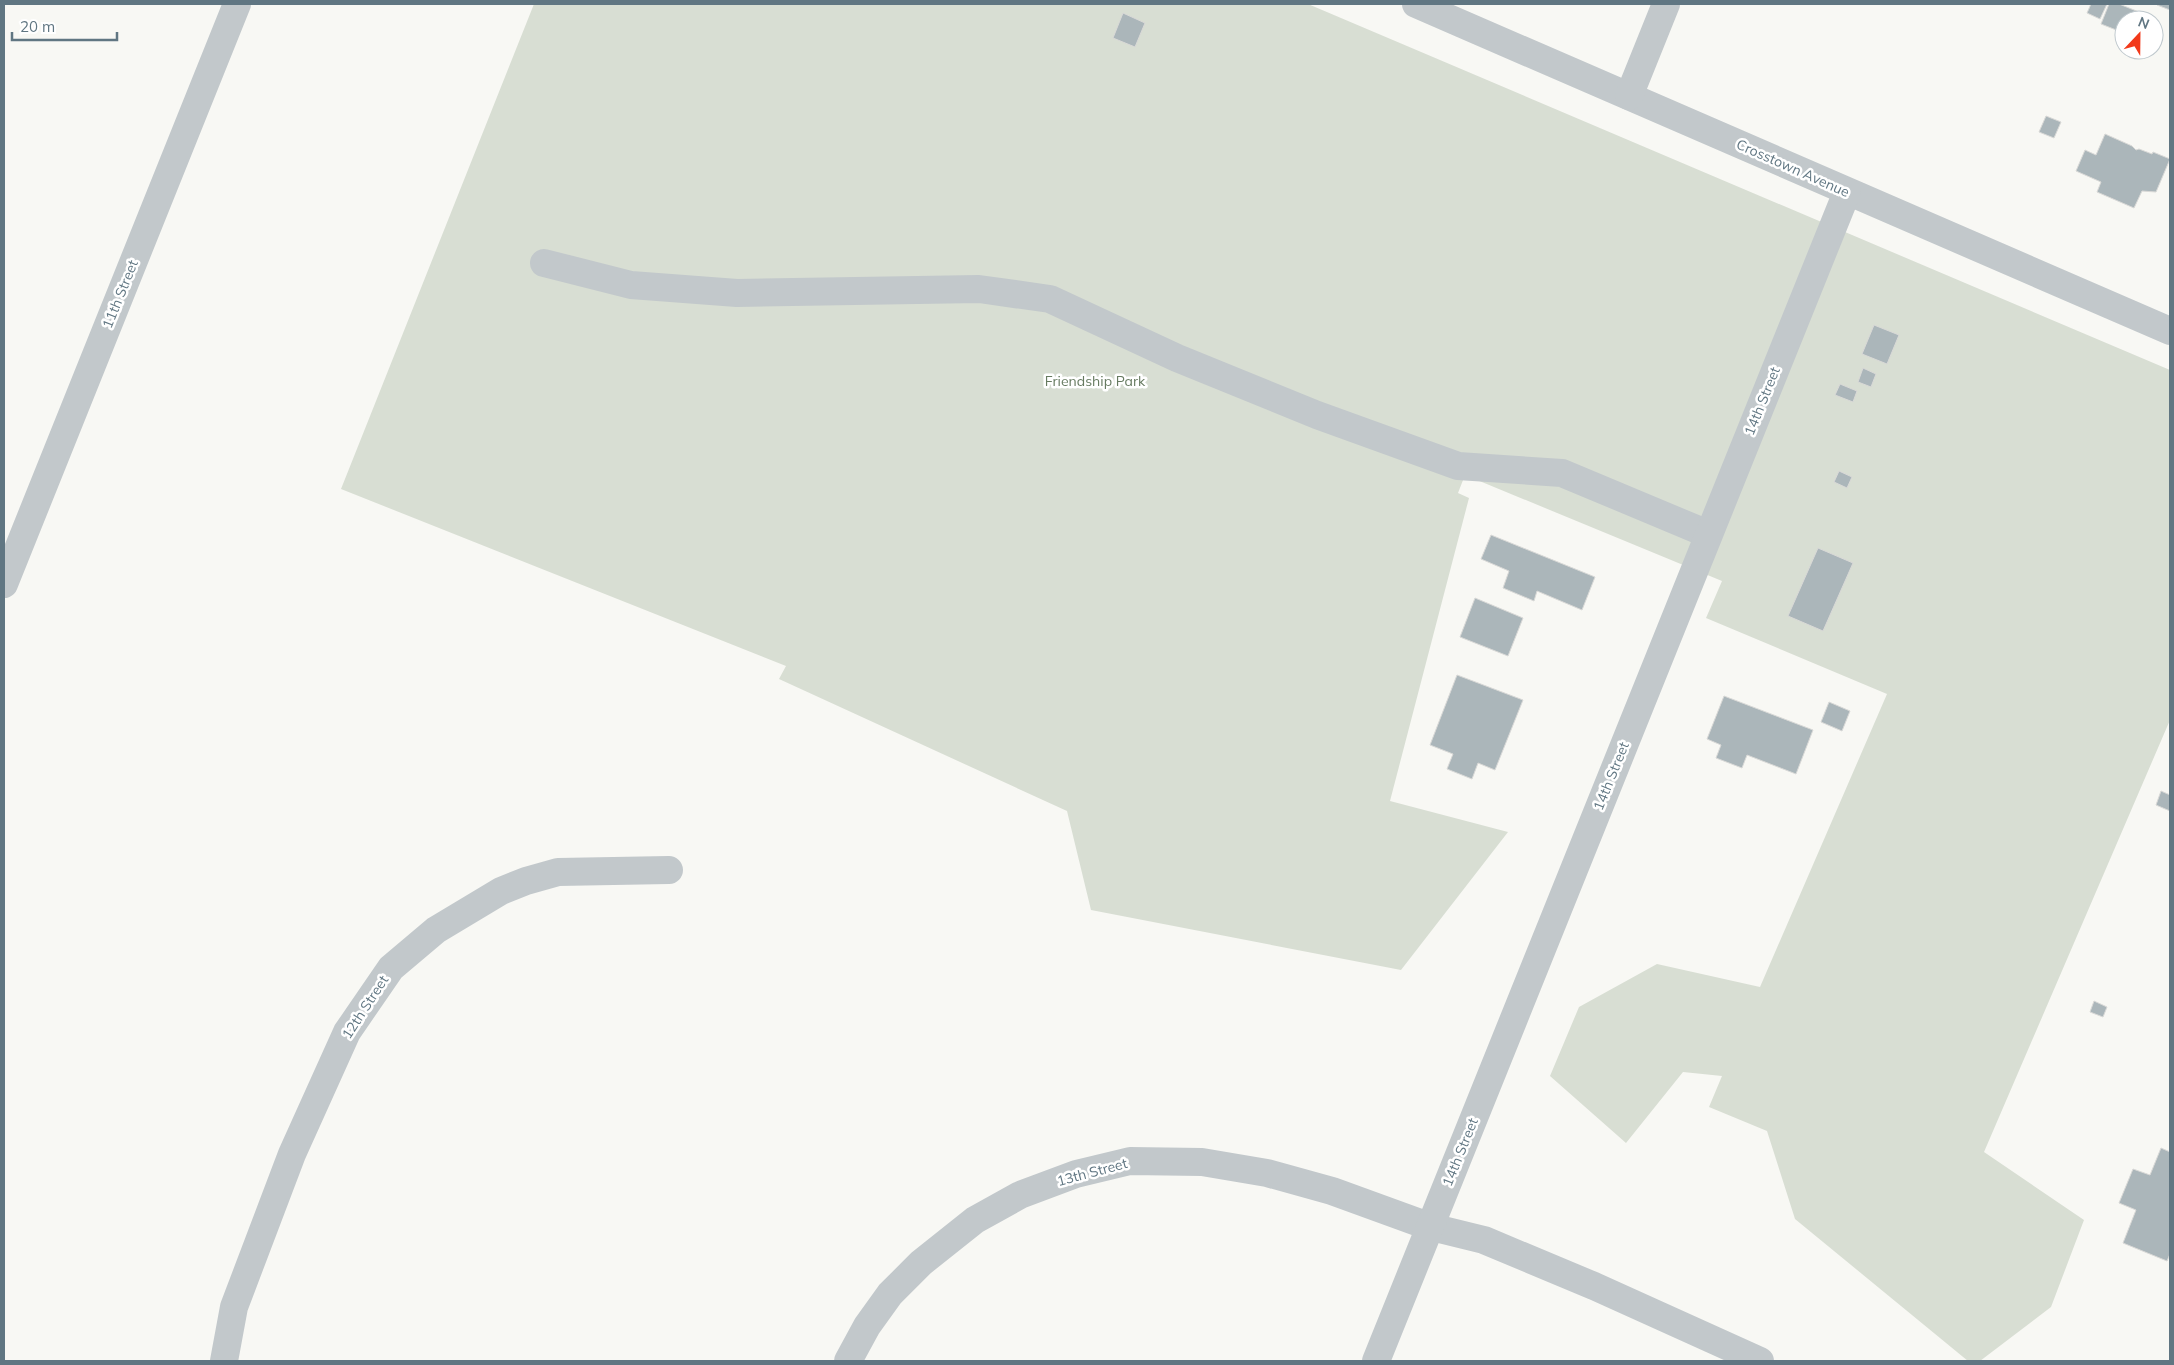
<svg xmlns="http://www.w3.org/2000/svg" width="2174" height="1365" viewBox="0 0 2174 1365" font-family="Mulish,sans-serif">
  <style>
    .green { fill: #d8ded3 }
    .building { fill: #abb6ba; stroke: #d9d9d7 }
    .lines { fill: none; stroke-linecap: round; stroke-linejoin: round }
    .minor { stroke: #c2c8cb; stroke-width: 28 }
    .labels { text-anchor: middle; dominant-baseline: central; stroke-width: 5; stroke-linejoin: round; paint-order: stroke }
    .street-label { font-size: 14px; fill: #607682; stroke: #fff }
    .park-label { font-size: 14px; fill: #667a60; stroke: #fff }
  </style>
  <rect width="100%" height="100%" fill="#f8f8f4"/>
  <!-- green -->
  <polygon class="green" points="534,4 1308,4 2170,370 2170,720 1984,1152 2084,1220 2051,1307 1980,1361 1968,1361 1795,1219 1767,1131 1709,1107 1722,1076 1683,1072 1626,1143 1550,1076 1579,1007 1657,964 1760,987 1887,694 1706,618 1722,581 1465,475 1458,493 1469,498 1390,801 1508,832 1401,970 1091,910 1067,811 779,679 786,666 341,489"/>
  <!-- building -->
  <g class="building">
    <polygon points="2091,4 2107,4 2100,19 2087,13"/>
    <polygon points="2109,4 2119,4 2144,14 2142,20 2124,20 2124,33 2101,24"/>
    <polygon points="2157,4 2170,4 2170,10 2157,5"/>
    <polygon points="1123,13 1145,23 1135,47 1113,38"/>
    <polygon points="2046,116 2061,122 2054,138 2039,132"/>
    <polygon points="2105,134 2132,146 2136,150 2139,149 2152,154 2153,152 2170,159 2156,192 2142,191 2134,208 2097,192 2101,182 2076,171 2085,150 2096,155"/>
    <polygon points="1874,325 1899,335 1887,364 1862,354"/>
    <polygon points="1863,368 1876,374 1871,387 1858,382"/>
    <polygon points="1840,384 1857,391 1853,402 1835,395"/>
    <polygon points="1839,471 1852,477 1847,488 1834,482"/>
    <polygon points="1491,535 1595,577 1582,610 1537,591 1534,601 1503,588 1509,571 1481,559"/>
    <polygon points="1818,548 1853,563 1823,631 1788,616"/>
    <polygon points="1475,598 1523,618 1508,656 1460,637"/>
    <polygon points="1457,675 1523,700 1495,770 1478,763 1472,779 1447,769 1453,754 1430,745"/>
    <polygon points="1724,696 1813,730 1796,774 1747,755 1742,768 1716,758 1721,745 1707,739"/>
    <polygon points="1829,702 1850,711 1842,731 1821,722"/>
    <polygon points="2161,791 2170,795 2170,811 2156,805"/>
    <polygon points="2094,1001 2107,1007 2103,1017 2090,1012"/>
    <polygon points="2161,1148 2170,1152 2170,1254 2167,1261 2123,1243 2136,1210 2119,1203 2133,1169 2150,1175"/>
  </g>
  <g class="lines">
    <!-- minor -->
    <g class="minor">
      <polyline points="1416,4 2170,331"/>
      <polyline points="1629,96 1666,4"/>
      <polyline points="544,263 631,285 737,293 979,289 1050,299 1177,358 1317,415 1458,466 1562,473 1708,534"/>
      <polyline points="4,584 237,4"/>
      <polyline points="224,1361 234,1307 292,1154 347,1032 391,968 436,930 501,891 526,881 558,872 669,870"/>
      <polyline points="848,1361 867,1326 890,1294 921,1263 975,1220 1020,1195 1076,1174 1130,1161 1202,1162 1267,1173 1332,1191 1431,1227 1484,1240 1594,1286 1760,1361"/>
      <polyline points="1376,1361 1847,192"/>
    </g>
  </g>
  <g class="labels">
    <!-- street labels -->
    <g class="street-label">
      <text transform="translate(1793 168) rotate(24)">Crosstown Avenue</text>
      <text transform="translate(120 294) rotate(-68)">11th Street</text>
      <text transform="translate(1762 401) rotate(-68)">14th Street</text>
      <text transform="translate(1611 776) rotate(-68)">14th Street</text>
      <text transform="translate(365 1007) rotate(-57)">12th Street</text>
      <text transform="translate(1460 1152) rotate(-68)">14th Street</text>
      <text transform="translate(1092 1172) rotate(-15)">13th Street</text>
    </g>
    <!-- park labels -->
    <g class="park-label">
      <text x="1095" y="381">Friendship Park</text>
    </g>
  </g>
  <!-- border -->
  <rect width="2174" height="1365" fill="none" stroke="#607682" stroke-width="10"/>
  <!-- north arrow -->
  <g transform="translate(2139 35) rotate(22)"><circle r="24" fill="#ffffff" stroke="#bfc8cd"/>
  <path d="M0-4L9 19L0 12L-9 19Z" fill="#f2391a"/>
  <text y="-8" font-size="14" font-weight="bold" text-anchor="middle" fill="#607682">N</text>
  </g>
  <!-- scale -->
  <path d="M12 32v8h105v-8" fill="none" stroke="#607682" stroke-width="2.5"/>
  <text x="20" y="32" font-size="15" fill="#607682" stroke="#ffffff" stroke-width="4" paint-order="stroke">20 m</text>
</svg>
